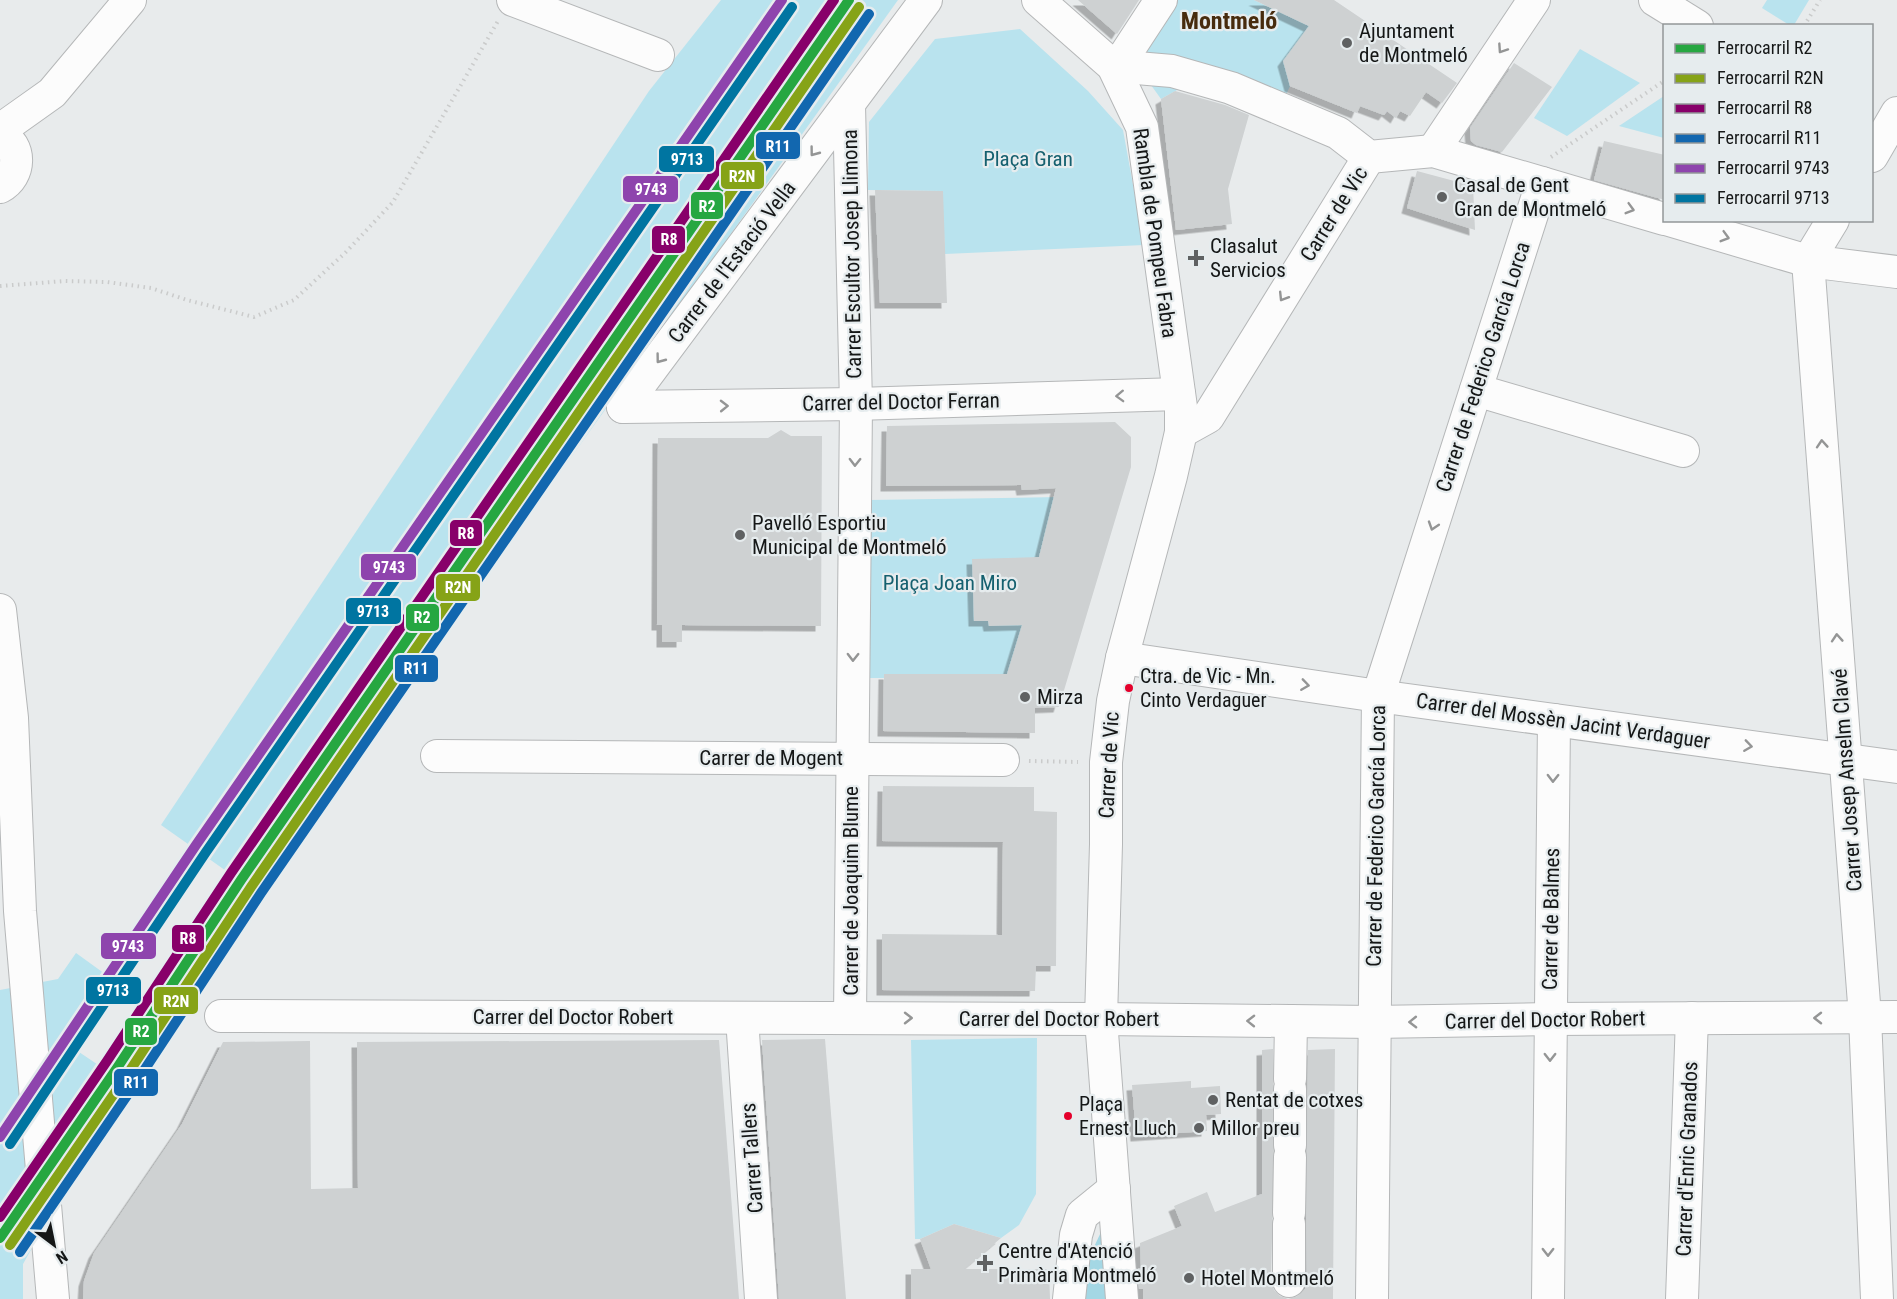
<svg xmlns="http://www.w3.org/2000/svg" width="1897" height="1299" viewBox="0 0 1897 1299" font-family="'Roboto Condensed',sans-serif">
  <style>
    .green { fill: #b9e3ee }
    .forest { fill: #a4d7e4 }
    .building { fill: #ced1d2; filter: url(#shadow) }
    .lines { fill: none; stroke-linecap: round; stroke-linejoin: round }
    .minor-casing { stroke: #b5b7b8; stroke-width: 34 }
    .path { stroke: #cacbcb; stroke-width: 4; stroke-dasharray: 1.5 4.5; stroke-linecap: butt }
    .minor { stroke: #fcfcfc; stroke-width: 32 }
    .rail-1-casing { stroke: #e6ecee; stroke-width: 15 }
    .rail-2-casing { stroke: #e6ecee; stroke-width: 15 }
    .rail-3-casing { stroke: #e6ecee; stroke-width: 15 }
    .rail-4-casing { stroke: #e6ecee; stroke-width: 15 }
    .rail-5-casing { stroke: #e6ecee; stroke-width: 15 }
    .rail-6-casing { stroke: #e6ecee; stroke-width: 15 }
    .rail-1 { stroke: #26a741; stroke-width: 10 }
    .rail-2 { stroke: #86a317; stroke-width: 10 }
    .rail-3 { stroke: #88006a; stroke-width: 10 }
    .rail-4 { stroke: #1267af; stroke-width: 10 }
    .rail-5 { stroke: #8e44ad; stroke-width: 10 }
    .rail-6 { stroke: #0075a1; stroke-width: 10 }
    .oneway { stroke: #949595 }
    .poi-dot { fill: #5f6162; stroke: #e6ecee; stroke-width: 2 }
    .bus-dot { fill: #e4002b; stroke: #e6ecee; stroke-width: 2 }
    .labels { text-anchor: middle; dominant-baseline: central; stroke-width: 4.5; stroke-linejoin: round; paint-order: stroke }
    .bus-label { font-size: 20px; fill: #151717; stroke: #e6ecee; text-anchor: start }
    .poi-label { font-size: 21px; fill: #151717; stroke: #e6ecee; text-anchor: start }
    .park-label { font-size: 21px; fill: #15606f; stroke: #e6ecee }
    .street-label { font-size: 21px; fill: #151717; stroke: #e6ecee }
    .quarter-label { font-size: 24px; font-weight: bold; fill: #472b0d; stroke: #e6ecee }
    .line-badge { stroke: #e6ecee; stroke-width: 2 }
    .badge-label { font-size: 16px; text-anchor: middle; font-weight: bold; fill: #fff }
  </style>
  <defs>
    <filter id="shadow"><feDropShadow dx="-5.5" dy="5.5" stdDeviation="0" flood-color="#0004"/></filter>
  </defs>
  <rect width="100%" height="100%" fill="#e8ebec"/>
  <!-- green -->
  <g class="green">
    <polygon points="721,0 898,0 259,894 161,825 649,91"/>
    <polygon points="1155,0 1254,0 1309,26 1284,61 1290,86 1276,117 1186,85 1161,99 1123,46"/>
    <polygon points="1767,0 1809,0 1794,25 1791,26 1762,8"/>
    <polygon points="1020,29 1088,91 1123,130 1144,245 945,254 942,191 868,190 869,122 935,39"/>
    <polygon points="1580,49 1640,83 1567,136 1534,118"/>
    <polygon points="1664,96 1664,138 1619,126"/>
    <polygon points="1061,497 1007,678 866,678 869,500"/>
    <polygon points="76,953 123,987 79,1052 125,1083 23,1264 23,1299 0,1299 0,990 58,979"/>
    <polygon points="1037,1038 1036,1194 1019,1225 1001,1238 954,1224 920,1239 915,1239 911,1040"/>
  </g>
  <!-- forest -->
  <polygon class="forest" points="1101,1232 1106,1299 1079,1299 1087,1262"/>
  <!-- building -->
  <g class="building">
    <polygon points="1078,0 1139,0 1117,34"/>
    <polygon points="1254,0 1334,0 1457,83 1442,103 1426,92 1410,116 1400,111 1396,118 1387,111 1384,115 1360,106 1357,113 1290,86 1283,61 1309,26"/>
    <polygon points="1514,63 1552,87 1502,152 1476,145 1471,141 1470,128"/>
    <polygon points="1175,91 1225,105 1249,115 1228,189 1232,224 1176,230 1161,99"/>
    <polygon points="1604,141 1665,155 1665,200 1594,180"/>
    <polygon points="1417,171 1473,186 1475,230 1407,208"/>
    <polygon points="875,190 943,191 947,303 880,303"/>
    <polygon points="1115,422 1131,437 1131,467 1059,707 1035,708 1035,733 883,731 884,674 1007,674 1022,625 989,626 988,621 974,621 972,559 1039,557 1056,488 1022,490 1021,485 886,486 887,426"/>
    <polygon points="781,430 791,436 822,436 821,626 682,625 682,642 662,642 662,625 657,625 658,438 768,438"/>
    <polygon points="883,786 1034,787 1034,811 1057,812 1056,966 1036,966 1035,991 882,990 882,934 1002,935 1003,842 882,841"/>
    <polygon points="825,1039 846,1299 779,1299 762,1040"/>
    <polygon points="719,1040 739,1299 83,1299 84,1281 94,1253 182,1124 223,1042 310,1041 311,1189 358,1188 357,1042"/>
    <polygon points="1273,1049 1274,1151 1271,1281 1274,1290 1280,1296 1288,1299 1298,1296 1305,1289 1307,1281 1306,1218 1308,1050 1335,1049 1333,1299 1143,1299 1143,1289 1139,1289 1138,1271 1138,1268 1141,1268 1140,1243 1182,1226 1174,1206 1207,1192 1215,1212 1262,1194 1262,1050"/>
    <polygon points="1191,1081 1191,1088 1220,1086 1221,1114 1206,1115 1207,1131 1136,1136 1132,1085"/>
    <polygon points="954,1224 1001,1238 964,1269 1049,1269 1050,1299 911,1299 911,1269 931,1269 920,1239"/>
  </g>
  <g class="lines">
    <!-- minor casing -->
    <g class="minor-casing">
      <g id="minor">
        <polyline points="513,0 658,55"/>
        <polyline points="1038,0 1113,66 1142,127 1181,407 1181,432 1171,476 1122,658 1113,701 1106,762 1106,844 1101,1019 1122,1299"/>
        <polyline points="1655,0 1697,26"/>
        <polyline points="1113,66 1172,71 1231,88 1338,133 1369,157 1433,151 1664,219"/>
        <polyline points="1113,66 1125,55 1161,0"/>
        <polyline points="849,105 856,404 850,1018"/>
        <polyline points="0,130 52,93 130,0"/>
        <path d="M0,135C22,145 21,176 0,187"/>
        <polyline points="1433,151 1534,0"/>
        <polyline points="1872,156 1897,113"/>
        <polyline points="1669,220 1808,261 1897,272"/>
        <polyline points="1808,261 1865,1017 1877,1299"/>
        <polyline points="1808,261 1833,220"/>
        <polyline points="1476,390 1683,451"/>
        <polyline points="623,407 856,404 1179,394"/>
        <polyline points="623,407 926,0"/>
        <polyline points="1181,432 1208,417 1369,157"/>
        <polyline points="0,610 12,718 20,911 53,1299"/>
        <polyline points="1122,658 1378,696 1897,767"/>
        <polyline points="437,756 1003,760"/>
        <polyline points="221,1016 1101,1019 1373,1022 1550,1019 1897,1017"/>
        <polyline points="742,1018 761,1299"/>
        <polyline points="1290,1079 1291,1021"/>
        <polyline points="1290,1145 1290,1089"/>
        <polyline points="1289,1213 1290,1157"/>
        <polyline points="1289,1281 1289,1224"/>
        <polyline points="1069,1299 1076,1235 1082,1215 1114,1189"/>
        <polyline points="1372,1299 1378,696 1542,183"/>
        <polyline points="1548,1299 1554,720"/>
        <polyline points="1682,1299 1692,1018"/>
      </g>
    </g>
    <!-- path -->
    <g class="path">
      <polyline points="1804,26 1820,0"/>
      <polyline points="1551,157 1664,81"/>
      <polyline points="0,286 65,281 107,282 151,288 187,300 254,317 294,300 346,252 393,202 498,21"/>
      <polyline points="1029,761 1078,762"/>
    </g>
    <!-- minor -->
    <use href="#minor" class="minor"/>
    <!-- rail-1 casing -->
    <g class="rail-1-casing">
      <polyline id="rail-1" points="0,1238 117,1068 241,880 849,0"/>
    </g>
    <!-- rail-2 casing -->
    <g class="rail-2-casing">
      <polyline id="rail-2" points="10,1245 127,1075 251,887 859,7"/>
    </g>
    <!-- rail-3 casing -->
    <g class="rail-3-casing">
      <polyline id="rail-3" points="0,1217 107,1061 231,873 834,0"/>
    </g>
    <!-- rail-4 casing -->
    <g class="rail-4-casing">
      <polyline id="rail-4" points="20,1252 137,1081 261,893 869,14"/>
    </g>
    <!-- rail-5 casing -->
    <g class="rail-5-casing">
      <polyline id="rail-5" points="0,1137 196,845 782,0"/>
    </g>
    <!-- rail-6 casing -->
    <g class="rail-6-casing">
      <polyline id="rail-6" points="10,1144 206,852 792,7"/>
    </g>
    <!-- rail-1 -->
    <use href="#rail-1" class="rail-1"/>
    <!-- rail-2 -->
    <use href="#rail-2" class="rail-2"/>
    <!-- rail-3 -->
    <use href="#rail-3" class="rail-3"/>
    <!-- rail-4 -->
    <use href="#rail-4" class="rail-4"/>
    <!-- rail-5 -->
    <use href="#rail-5" class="rail-5"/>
    <!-- rail-6 -->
    <use href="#rail-6" class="rail-6"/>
  </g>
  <!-- one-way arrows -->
  <defs><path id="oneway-chevron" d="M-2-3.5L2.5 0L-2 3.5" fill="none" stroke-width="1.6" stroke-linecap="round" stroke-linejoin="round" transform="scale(1.5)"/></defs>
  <g class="oneway">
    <use href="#oneway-chevron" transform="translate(1502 49) rotate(124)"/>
    <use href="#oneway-chevron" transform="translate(814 152) rotate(127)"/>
    <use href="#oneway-chevron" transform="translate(1630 209) rotate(16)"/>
    <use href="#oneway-chevron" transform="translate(1725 237) rotate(16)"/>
    <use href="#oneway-chevron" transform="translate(1283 297) rotate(122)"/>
    <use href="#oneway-chevron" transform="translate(660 359) rotate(127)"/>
    <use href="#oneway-chevron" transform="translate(1120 396) rotate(178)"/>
    <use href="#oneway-chevron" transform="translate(724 406) rotate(-1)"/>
    <use href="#oneway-chevron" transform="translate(1822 444) rotate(-94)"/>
    <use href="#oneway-chevron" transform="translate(855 462) rotate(91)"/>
    <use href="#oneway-chevron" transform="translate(1433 526) rotate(108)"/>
    <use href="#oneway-chevron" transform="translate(1837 638) rotate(-94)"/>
    <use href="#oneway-chevron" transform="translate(853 657) rotate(91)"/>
    <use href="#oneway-chevron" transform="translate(1305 685) rotate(8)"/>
    <use href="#oneway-chevron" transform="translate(1748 746) rotate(8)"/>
    <use href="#oneway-chevron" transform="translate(1553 778) rotate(91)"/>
    <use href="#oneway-chevron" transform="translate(908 1018)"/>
    <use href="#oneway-chevron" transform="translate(1818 1018) rotate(180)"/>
    <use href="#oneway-chevron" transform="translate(1251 1021) rotate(-179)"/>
    <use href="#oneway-chevron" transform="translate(1413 1022) rotate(179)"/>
    <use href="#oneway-chevron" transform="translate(1550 1057) rotate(90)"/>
    <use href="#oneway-chevron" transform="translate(1548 1252) rotate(90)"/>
  </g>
  <!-- markers -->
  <g class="poi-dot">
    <circle cx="1347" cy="43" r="6"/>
    <circle cx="1442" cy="197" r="6"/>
    <path d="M1193 249h6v6h6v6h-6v6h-6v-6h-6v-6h6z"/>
    <circle cx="740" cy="535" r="6"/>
    <circle cx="1025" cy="697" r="6"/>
    <circle cx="1213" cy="1100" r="6"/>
    <circle cx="1199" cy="1128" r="6"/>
    <path d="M982 1254h6v6h6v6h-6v6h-6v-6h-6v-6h6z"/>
    <circle cx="1189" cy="1278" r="6"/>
  </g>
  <g class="bus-dot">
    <circle cx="1129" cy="688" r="5"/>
    <circle cx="1068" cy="1116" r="5"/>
  </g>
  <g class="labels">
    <!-- bus labels -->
    <g class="bus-label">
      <text x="1140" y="676">Ctra. de Vic - Mn.<tspan x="1140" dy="24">Cinto Verdaguer</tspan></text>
      <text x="1079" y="1104">Plaça<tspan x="1079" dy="24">Ernest Lluch</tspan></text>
    </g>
    <!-- poi labels -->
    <g class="poi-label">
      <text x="1359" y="31">Ajuntament<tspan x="1359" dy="24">de Montmeló</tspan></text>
      <text x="1454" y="185">Casal de Gent<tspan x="1454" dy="24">Gran de Montmeló</tspan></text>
      <text x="1210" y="246">Clasalut<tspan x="1210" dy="24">Servicios</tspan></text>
      <text x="752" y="523">Pavelló Esportiu<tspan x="752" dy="24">Municipal de Montmeló</tspan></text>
      <text x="1037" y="697">Mirza</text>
      <text x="1225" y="1100">Rentat de cotxes</text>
      <text x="1211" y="1128">Millor preu</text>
      <text x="998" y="1251">Centre d'Atenció<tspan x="998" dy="24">Primària Montmeló</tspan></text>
      <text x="1201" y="1278">Hotel Montmeló</text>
    </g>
    <!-- park labels -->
    <g class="park-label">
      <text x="1028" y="159">Plaça Gran</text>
      <text x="950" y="583">Plaça Joan Miro</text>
    </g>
    <!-- street labels -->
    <g class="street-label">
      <text transform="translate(1334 214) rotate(-58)">Carrer de Vic</text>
      <text transform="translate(1155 233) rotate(82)">Rambla de Pompeu Fabra</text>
      <text transform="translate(852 254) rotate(-91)">Carrer Escultor Josep Llimona</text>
      <text transform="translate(732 262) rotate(-53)">Carrer de l'Estació Vella</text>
      <text transform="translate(1483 367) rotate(-72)">Carrer de Federico García Lorca</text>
      <text transform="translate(901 402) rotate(-1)">Carrer del Doctor Ferran</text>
      <text transform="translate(1563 721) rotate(8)">Carrer del Mossèn Jacint Verdaguer</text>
      <text x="771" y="758">Carrer de Mogent</text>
      <text transform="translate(1109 765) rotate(-87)">Carrer de Vic</text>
      <text transform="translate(1847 780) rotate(-94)">Carrer Josep Anselm Clavé</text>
      <text transform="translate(1376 836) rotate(-89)">Carrer de Federico García Lorca</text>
      <text transform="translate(851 891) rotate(-90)">Carrer de Joaquim Blume</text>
      <text transform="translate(1551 919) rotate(-89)">Carrer de Balmes</text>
      <text x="573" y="1017">Carrer del Doctor Robert</text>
      <text x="1059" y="1019">Carrer del Doctor Robert</text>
      <text transform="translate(1545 1020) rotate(-1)">Carrer del Doctor Robert</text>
      <text transform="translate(752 1158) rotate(-94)">Carrer Tallers</text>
      <text transform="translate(1687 1159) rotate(-88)">Carrer d'Enric Granados</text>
    </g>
    <!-- quarter labels -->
    <g class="quarter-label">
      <text x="1229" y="21">Montmeló</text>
    </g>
  </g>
  <g class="line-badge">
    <rect x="755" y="131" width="46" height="29" rx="6" fill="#1267af"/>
    <rect x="658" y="145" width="57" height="28" rx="6" fill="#0075a1"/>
    <rect x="720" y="161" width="45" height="29" rx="6" fill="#86a317"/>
    <rect x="622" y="175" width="57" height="28" rx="6" fill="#8e44ad"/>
    <rect x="690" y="191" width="34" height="29" rx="6" fill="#26a741"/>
    <rect x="651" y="225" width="35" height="29" rx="6" fill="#88006a"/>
    <rect x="449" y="519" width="34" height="28" rx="6" fill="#88006a"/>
    <rect x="360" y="553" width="57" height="28" rx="6" fill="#8e44ad"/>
    <rect x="435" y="573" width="46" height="29" rx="6" fill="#86a317"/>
    <rect x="345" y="597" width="57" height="28" rx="6" fill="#0075a1"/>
    <rect x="405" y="603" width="35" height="29" rx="6" fill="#26a741"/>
    <rect x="394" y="654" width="45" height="29" rx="6" fill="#1267af"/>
    <rect x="171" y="924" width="34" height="29" rx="6" fill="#88006a"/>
    <rect x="100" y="932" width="57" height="28" rx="6" fill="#8e44ad"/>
    <rect x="85" y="976" width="57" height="29" rx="6" fill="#0075a1"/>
    <rect x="153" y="986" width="46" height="29" rx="6" fill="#86a317"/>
    <rect x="124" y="1017" width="34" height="29" rx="6" fill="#26a741"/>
    <rect x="113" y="1068" width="46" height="29" rx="6" fill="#1267af"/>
  </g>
  <g class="badge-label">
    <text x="778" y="152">R11</text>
    <text x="687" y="165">9713</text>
    <text x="742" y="182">R2N</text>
    <text x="651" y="195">9743</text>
    <text x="707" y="212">R2</text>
    <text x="669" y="245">R8</text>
    <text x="466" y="539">R8</text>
    <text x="389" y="573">9743</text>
    <text x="458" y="593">R2N</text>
    <text x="373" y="617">9713</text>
    <text x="422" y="623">R2</text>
    <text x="416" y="674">R11</text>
    <text x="188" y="944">R8</text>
    <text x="128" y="952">9743</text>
    <text x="113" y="996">9713</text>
    <text x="176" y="1007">R2N</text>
    <text x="141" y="1037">R2</text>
    <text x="136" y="1088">R11</text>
  </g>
  <!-- legend -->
  <rect x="1663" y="24" width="210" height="198" fill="#e6ecee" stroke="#929798" stroke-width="1.5"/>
  <rect x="1675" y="44" width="30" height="9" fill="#26a741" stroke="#929798" stroke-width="1.5"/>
  <text x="1717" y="54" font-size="18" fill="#151717">Ferrocarril R2</text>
  <rect x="1675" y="74" width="30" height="9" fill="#86a317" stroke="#929798" stroke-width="1.5"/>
  <text x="1717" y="84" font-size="18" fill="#151717">Ferrocarril R2N</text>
  <rect x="1675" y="104" width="30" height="9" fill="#88006a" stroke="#929798" stroke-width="1.5"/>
  <text x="1717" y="114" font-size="18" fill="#151717">Ferrocarril R8</text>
  <rect x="1675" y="134" width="30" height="9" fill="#1267af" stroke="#929798" stroke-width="1.5"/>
  <text x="1717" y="144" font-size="18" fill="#151717">Ferrocarril R11</text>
  <rect x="1675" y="164" width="30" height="9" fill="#8e44ad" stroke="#929798" stroke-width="1.5"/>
  <text x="1717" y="174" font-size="18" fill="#151717">Ferrocarril 9743</text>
  <rect x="1675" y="194" width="30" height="9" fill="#0075a1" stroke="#929798" stroke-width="1.5"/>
  <text x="1717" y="204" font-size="18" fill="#151717">Ferrocarril 9713</text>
  <!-- north arrow -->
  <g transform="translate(54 1245) rotate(148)" stroke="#e6ecee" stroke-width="4.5" paint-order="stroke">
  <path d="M0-4.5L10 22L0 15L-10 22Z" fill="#151717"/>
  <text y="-9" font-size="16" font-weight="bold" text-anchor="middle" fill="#151717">N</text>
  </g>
</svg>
